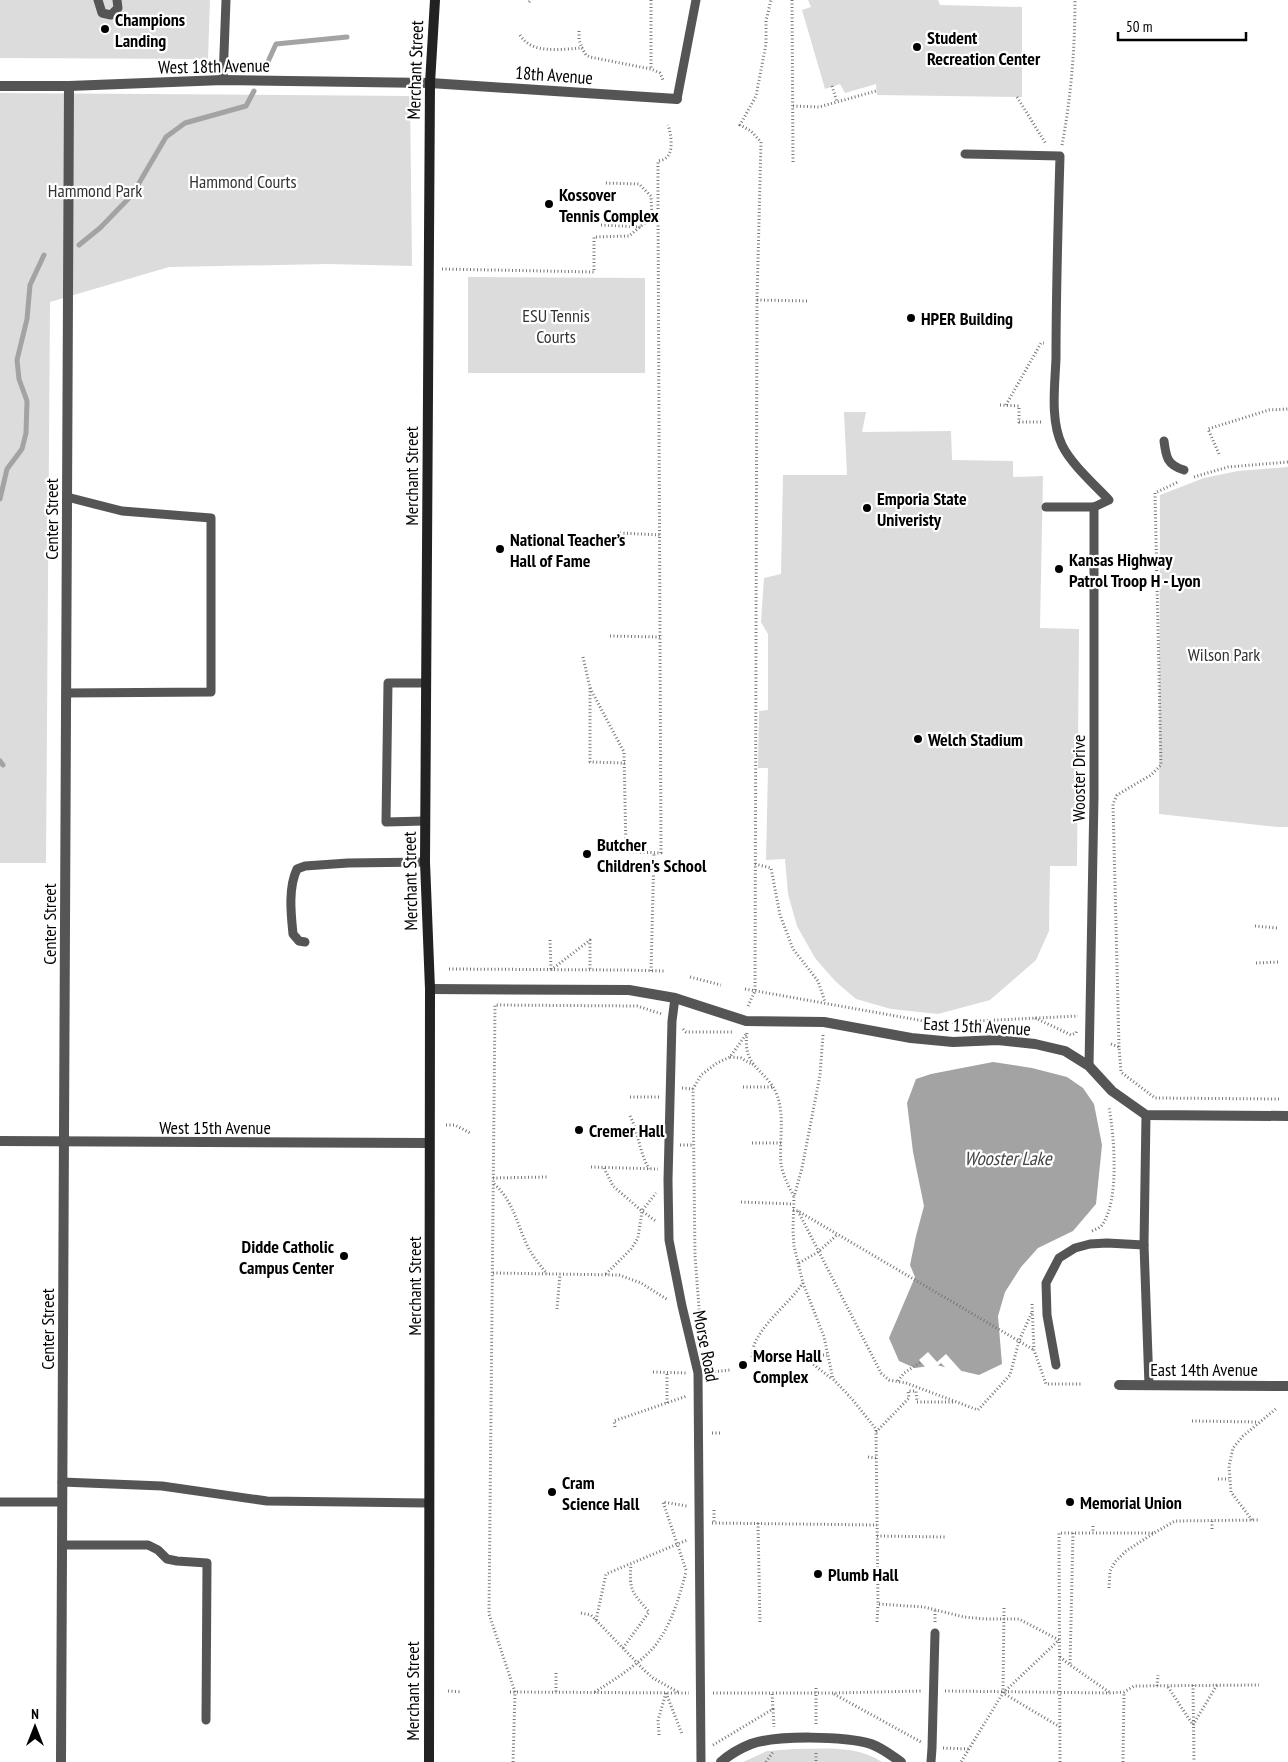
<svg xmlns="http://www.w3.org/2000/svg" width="1288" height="1762" viewBox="0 0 1288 1762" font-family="'PT Sans Narrow',sans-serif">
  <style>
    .green { fill: #dcdcdc }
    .water { fill: #a3a3a3 }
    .pier { fill: #fff }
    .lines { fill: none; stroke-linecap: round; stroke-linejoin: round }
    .stream { stroke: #a3a3a3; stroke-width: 5 }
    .path { stroke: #777; stroke-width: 3; stroke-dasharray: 1 2.5; stroke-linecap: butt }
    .service { stroke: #555; stroke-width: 9 }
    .minor { stroke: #555; stroke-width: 10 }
    .tertiary { stroke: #555; stroke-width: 10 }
    .secondary { stroke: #222; stroke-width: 10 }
    .poi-dot { fill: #000; stroke: #fff; stroke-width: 2 }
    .labels { text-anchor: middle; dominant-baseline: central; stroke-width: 4.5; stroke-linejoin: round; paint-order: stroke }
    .poi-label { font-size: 18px; font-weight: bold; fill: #000; stroke: #fff; text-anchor: start }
    .street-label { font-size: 18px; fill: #000; stroke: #fff }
    .park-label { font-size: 18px; fill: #333; stroke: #fff }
    .water-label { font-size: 19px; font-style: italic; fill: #444; stroke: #fff }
  </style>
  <rect width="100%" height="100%" fill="#fff"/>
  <!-- green -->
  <g class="green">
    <polygon points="0,0 210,0 208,59 0,58"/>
    <polygon points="808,0 938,0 940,5 1022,7 1022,97 877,95 876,84 845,93 840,84 825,89 802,10 811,7"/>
    <polygon points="0,93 410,96 412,266 328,264 169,267 50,302 46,863 0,863"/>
    <polygon points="468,277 645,278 645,373 468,373"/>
    <polygon points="844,412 866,412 862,432 951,431 952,460 1013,461 1013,477 1043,476 1040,628 1079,629 1077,866 1050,866 1049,931 1036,960 990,1000 938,1014 891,1009 856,999 835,981 815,958 797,926 788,894 785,859 766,860 768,768 758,768 759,711 768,710 768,634 761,622 764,578 781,574 783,475 847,475"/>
    <polygon points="1288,467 1288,827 1277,827 1159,814 1160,495 1204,478 1238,471"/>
    <path d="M794,1749C824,1749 856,1745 882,1762H743L767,1751Z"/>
  </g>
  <!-- water -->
  <polygon class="water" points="993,1062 1032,1068 1067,1077 1083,1088 1094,1104 1102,1145 1096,1204 1073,1231 1038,1248 1021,1267 1005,1292 998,1316 1002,1364 979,1375 936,1365 915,1368 899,1361 889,1338 915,1277 910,1265 916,1236 924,1206 913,1152 907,1103 916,1079 931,1074"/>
  <!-- pier -->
  <polygon class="pier" points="928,1352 937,1362 946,1354 964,1374 948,1370 941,1363 936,1367 927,1369 919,1360"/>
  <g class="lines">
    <!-- stream -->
    <g class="stream">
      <polyline points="266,66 276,44 347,37"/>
      <polyline points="79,245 100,228 132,195 166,137 185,123 246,106 254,91"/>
      <polyline points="0,499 7,469 22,449 26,433 27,401 19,379 17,360 27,319 30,285 44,255"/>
      <polyline points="0,761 3,765"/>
    </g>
    <!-- path -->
    <g class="path">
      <polyline points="651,0 651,69"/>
      <polyline points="792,0 793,162"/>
      <polyline points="529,2 531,0"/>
      <polyline points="579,31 579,40 582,48"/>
      <path d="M520,35C532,55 562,49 582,48L586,55L590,57L651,69L660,73L663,80"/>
      <polyline points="832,86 837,102"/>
      <polyline points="1017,97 1046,144"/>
      <polyline points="793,106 819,107 876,91"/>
      <path d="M1062,145C1071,98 1075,48 1075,0"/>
      <polyline points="601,225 641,227"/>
      <polyline points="442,269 594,272 594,237 629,236 652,217 651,196 639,184 605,183"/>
      <polyline points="757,300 807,301"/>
      <polyline points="1000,405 1019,406 1019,422 1043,422"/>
      <polyline points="1006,405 1041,343 1044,343"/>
      <polyline points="1219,454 1208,429 1269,410 1288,409"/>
      <polyline points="1194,477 1228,467 1288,462"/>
      <polyline points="620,533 660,535"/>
      <polyline points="610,636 660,637"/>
      <polyline points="583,657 590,688 590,762 625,763"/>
      <polyline points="590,688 624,752 626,851"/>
      <path d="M612,851L661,853L658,206V161C661,160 664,160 666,158C674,152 671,133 668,125"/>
      <polyline points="755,864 771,868 780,915 793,949 818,981 825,1002"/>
      <polyline points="1255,926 1277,928"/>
      <polyline points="550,940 551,969"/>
      <polyline points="1256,963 1278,962"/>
      <polyline points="449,969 623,970 665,971"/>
      <polyline points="551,970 590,940 590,970"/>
      <polyline points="651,971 654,852"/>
      <polyline points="690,977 721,985"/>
      <polyline points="745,989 935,1023 1078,1016"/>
      <polyline points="748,1006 755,991 757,300 761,142 751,131 740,125 756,96 766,44 766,21 771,0"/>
      <polyline points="1035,1018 1071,1035 1076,1033 1077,1030"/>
      <polyline points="683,1029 686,1032 734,1032"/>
      <path d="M747,1033C742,1069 767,1069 777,1095C785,1116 779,1142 781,1164C783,1175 788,1186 794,1196"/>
      <polyline points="823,1035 820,1075 802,1168 794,1197 793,1230 794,1246 803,1283 824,1337 833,1379 852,1399 876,1429 878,1604 924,1607 964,1617 985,1619 1019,1619 1059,1640 1003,1693 961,1762"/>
      <polyline points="1111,1044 1119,1047 1121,1072 1155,1098 1279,1099"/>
      <polyline points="1119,1047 1113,804 1117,795 1151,775 1161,765 1155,493 1178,482"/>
      <polyline points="730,1057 741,1058 753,1065"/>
      <polyline points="743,1087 773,1087"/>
      <polyline points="682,1088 693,1089"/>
      <polyline points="630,1097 659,1097"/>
      <path d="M630,1116C639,1133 639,1152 649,1169"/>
      <polyline points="446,1125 455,1125 470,1133"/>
      <polyline points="752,1143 781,1143"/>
      <polyline points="680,1145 694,1145"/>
      <polyline points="591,1167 658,1169"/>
      <polyline points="604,1168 613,1186 642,1211 657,1222"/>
      <polyline points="493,1178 547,1177"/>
      <path d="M494,1184C513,1200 517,1224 527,1245C532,1256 540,1265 547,1274"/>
      <polyline points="741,1202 793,1204"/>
      <polyline points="793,1210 798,1211 1034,1350"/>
      <polyline points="798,1211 881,1373 889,1380 906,1383 978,1410 1010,1375 1019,1341 1032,1312"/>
      <path d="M1092,1231C1096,1229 1100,1228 1102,1225C1120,1200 1114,1136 1109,1107"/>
      <polyline points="799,1263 818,1252 838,1234"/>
      <polyline points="493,1273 619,1275 641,1283 668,1300"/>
      <polyline points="606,1274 631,1249 638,1238 642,1211 656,1193"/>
      <polyline points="1032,1304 1034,1350 1046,1384 1082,1384"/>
      <polyline points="557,1309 560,1274"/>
      <polyline points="700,1320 695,1256 693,1089 701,1075 717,1063 730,1057 747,1033"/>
      <polyline points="753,1353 827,1355"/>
      <polyline points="798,1356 809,1361 832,1379"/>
      <path d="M752,1357C753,1353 753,1349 754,1345C764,1321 789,1304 803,1283"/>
      <polyline points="653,1372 687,1373"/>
      <polyline points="711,1372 730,1370"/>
      <polyline points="898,1381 904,1373 921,1362"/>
      <polyline points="667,1403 667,1373"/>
      <polyline points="1192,1421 1258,1422"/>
      <polyline points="615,1427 614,1421 687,1396"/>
      <polyline points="876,1432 909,1398 908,1391 916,1391 917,1402 954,1402"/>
      <polyline points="712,1433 720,1433"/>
      <polyline points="868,1457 876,1458"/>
      <polyline points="1218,1479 1229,1479"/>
      <polyline points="714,1510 714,1523"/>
      <polyline points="1252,1520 1231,1492 1229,1466 1233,1448 1243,1436 1277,1408"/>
      <polyline points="1212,1521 1212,1531"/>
      <polyline points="712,1523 877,1525"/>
      <polyline points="758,1523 760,1624"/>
      <polyline points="1093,1526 1093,1533"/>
      <polyline points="1073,1533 1070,1665 1109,1692"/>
      <polyline points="877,1536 945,1537"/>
      <polyline points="686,1570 663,1502 687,1506"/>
      <polyline points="1109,1588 1110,1571 1115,1562 1126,1551 1154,1533 1175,1521 1260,1520"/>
      <polyline points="1004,1608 1003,1693 1060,1727"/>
      <polyline points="581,1613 591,1615 644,1670 653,1678 678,1692"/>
      <polyline points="596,1620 606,1574 687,1540"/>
      <polyline points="877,1622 878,1604"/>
      <polyline points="935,1622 935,1610"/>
      <path d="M623,1648L649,1612C632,1592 629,1591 631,1564"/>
      <polyline points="1060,1657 1070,1665"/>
      <polyline points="556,1673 556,1692"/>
      <polyline points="1193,1685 1194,1762"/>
      <polyline points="1157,1686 1158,1675"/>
      <polyline points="1168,1687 1193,1725 1217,1685"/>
      <polyline points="448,1691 462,1692"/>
      <polyline points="945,1691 1111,1693 1124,1692 1134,1686 1259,1685"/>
      <polyline points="510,1692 689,1693"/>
      <path d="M595,1692C615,1679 638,1665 654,1647C671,1626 679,1598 686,1572"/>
      <polyline points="666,1693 682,1734"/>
      <polyline points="713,1693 833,1693 922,1691"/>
      <polyline points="834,1694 921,1742"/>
      <polyline points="773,1709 774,1727"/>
      <polyline points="816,1724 816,1687"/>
      <polyline points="659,1735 658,1720 666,1693"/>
      <polyline points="713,1745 773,1709 772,1693"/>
      <polyline points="943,1748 969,1749"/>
      <polyline points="816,1753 816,1762"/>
      <polyline points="513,1762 515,1692 489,1614 495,1005 637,1006 662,1014"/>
      <polyline points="766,1762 773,1752"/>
      <polyline points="1060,1762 1059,1533 1154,1533"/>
      <polyline points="1123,1762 1124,1692"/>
    </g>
    <!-- service -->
    <g class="service">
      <polyline points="98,0 102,13 111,15 118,8 117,0"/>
      <polyline points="223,80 226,0"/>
      <polyline points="677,99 696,0"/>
      <path d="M965,154L1060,156C1058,223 1056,291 1056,358C1055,385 1050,420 1062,445C1071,464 1095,485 1109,500L1094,507V797L1089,1066"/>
      <path d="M1164,441C1166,457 1167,465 1184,470"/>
      <polyline points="1046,507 1094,507"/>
      <polyline points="66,693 211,692 211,518 122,511 67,497"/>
      <polyline points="425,821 386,822 388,683 426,683"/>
      <path d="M305,942L299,941L293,934C291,914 288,888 297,869L305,866L348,863L425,862"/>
      <polyline points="675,998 672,1021 668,1180 669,1240 682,1306 698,1373 701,1762"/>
      <polyline points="1144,1245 1149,1385"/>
      <polyline points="1056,1365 1047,1315 1046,1283 1059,1258 1075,1248 1090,1244 1107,1243 1144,1245 1146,1115"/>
      <polyline points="62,1482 162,1486 267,1501 428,1503"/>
      <polyline points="0,1502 62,1502"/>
      <polyline points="62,1545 148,1545 158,1550 167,1559 177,1561 207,1563 206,1720"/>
      <polyline points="931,1762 932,1748 935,1633"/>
    </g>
    <!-- minor -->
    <g class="minor">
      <polyline points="430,83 677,99"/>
      <polyline points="430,989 629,990 675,998 746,1021 824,1022 911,1038 953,1042 998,1040 1035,1044 1065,1051 1089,1066 1112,1091 1146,1115 1288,1116"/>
      <polyline points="1119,1385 1288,1386"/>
      <polyline points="61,1762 69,86"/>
      <path d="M721,1762C729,1755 741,1748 751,1744C776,1735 845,1736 871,1744C882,1748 891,1755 901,1762"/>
    </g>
    <!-- tertiary -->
    <g class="tertiary">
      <polyline points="0,86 69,86 223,80 430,83"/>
      <polyline points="0,1141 429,1143"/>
    </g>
    <!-- secondary -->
    <polyline class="secondary" points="429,1762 430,989 425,862 430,83 435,0"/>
  </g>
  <!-- markers -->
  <g class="poi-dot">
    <circle cx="105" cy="29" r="5"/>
    <circle cx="917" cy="47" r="5"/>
    <circle cx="549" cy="204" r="5"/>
    <circle cx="911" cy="318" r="5"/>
    <circle cx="867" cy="508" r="5"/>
    <circle cx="500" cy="549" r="5"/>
    <circle cx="1059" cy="569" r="5"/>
    <circle cx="918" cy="739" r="5"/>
    <circle cx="587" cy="854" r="5"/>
    <circle cx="579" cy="1130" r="5"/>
    <circle cx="344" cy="1256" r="5"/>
    <circle cx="743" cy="1365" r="5"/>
    <circle cx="552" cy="1492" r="5"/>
    <circle cx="1070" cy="1502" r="5"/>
    <circle cx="818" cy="1574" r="5"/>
  </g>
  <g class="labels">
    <!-- poi labels -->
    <g class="poi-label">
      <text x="115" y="19">Champions<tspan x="115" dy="21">Landing</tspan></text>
      <text x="927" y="37">Student<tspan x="927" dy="21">Recreation Center</tspan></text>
      <text x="559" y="194">Kossover<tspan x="559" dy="21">Tennis Complex</tspan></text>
      <text x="921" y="318">HPER Building</text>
      <text x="877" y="498">Emporia State<tspan x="877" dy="21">Univeristy</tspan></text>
      <text x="510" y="539">National Teacher’s<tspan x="510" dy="21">Hall of Fame</tspan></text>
      <text x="1069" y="559">Kansas Highway<tspan x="1069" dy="21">Patrol Troop H - Lyon</tspan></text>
      <text x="928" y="739">Welch Stadium</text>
      <text x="597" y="844">Butcher<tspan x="597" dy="21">Children's School</tspan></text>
      <text x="589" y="1130">Cremer Hall</text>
      <text x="334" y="1246" text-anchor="end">Didde Catholic<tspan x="334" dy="21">Campus Center</tspan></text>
      <text x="753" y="1355">Morse Hall<tspan x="753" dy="21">Complex</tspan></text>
      <text x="562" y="1482">Cram<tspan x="562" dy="21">Science Hall</tspan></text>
      <text x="1080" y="1502">Memorial Union</text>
      <text x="828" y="1574">Plumb Hall</text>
    </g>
    <!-- street labels -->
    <g class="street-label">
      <text transform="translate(214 66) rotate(-1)">West 18th Avenue</text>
      <text transform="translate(415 70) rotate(-88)">Merchant Street</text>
      <text transform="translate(554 75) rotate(4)">18th Avenue</text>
      <text transform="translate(411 476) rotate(-90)">Merchant Street</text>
      <text transform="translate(51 519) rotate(-90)">Center Street</text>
      <text transform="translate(1078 778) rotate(-90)">Wooster Drive</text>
      <text transform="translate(410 881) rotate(-91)">Merchant Street</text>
      <text transform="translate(49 924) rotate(-90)">Center Street</text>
      <text transform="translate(977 1026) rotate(3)">East 15th Avenue</text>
      <text x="215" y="1127">West 15th Avenue</text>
      <text transform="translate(414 1286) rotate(-90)">Merchant Street</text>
      <text transform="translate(47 1329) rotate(-90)">Center Street</text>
      <text transform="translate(706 1346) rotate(79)">Morse Road</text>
      <text x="1204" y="1369">East 14th Avenue</text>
      <text transform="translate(412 1691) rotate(-90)">Merchant Street</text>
    </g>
    <!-- park labels -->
    <g class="park-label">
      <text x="243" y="181">Hammond Courts</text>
      <text x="95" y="190">Hammond Park</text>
      <text x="556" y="315">ESU Tennis<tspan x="556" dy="21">Courts</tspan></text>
      <text x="1224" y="654">Wilson Park</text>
    </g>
    <!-- water labels -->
    <g class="water-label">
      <text x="1008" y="1158">Wooster Lake</text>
    </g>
  </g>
  <!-- north arrow -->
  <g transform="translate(35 1727)" stroke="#ffffff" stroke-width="4" paint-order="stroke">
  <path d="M0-4L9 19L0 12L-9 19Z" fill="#000000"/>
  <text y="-8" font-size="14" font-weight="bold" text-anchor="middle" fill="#000000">N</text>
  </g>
  <!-- scale -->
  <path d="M1118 32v8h128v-8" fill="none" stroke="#000000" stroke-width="2.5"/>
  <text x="1126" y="32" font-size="15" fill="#000000" stroke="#ffffff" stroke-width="4" paint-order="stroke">50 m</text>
</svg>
